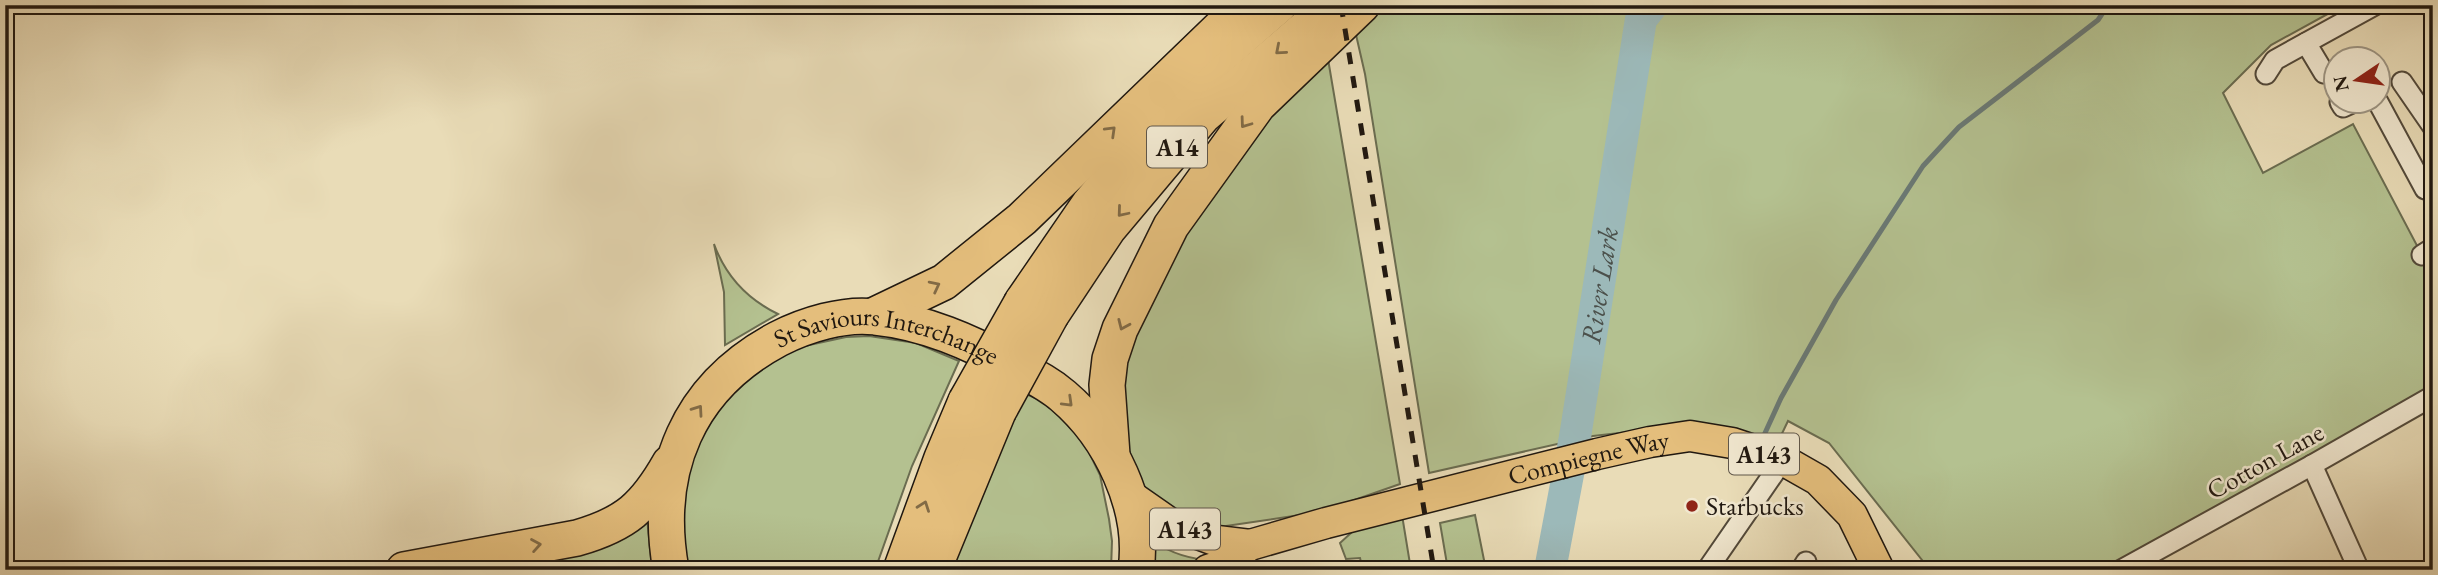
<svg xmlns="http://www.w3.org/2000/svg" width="2438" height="575" viewBox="0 0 2438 575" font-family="'EB Garamond',serif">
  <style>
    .green { fill: #b4c190; stroke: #6a6c50; stroke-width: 2 }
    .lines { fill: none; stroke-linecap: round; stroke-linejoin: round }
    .stream { stroke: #6a7975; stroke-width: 5 }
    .river { stroke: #9cb9b9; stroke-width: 32 }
    .street-casing { stroke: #52493a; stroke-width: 23 }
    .primary-casing { stroke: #201810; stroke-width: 33 }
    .highway-casing { stroke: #201810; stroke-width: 38 }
    .street { stroke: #f1e8d0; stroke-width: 19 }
    .primary { stroke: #e4be7c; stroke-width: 30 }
    .highway { stroke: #e4be7c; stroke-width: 35 }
    .rail { stroke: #201810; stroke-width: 5; stroke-dasharray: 12 12; stroke-linecap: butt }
    .highway-bridge-casing { stroke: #201810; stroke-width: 38; stroke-linecap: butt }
    .highway-bridge { stroke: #e4be7c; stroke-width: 35 }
    .oneway { stroke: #826b46 }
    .poi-dot { fill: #8f2418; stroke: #f1e8d0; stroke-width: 2.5 }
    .labels { text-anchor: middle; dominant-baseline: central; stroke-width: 5; stroke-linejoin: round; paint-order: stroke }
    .shield { fill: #f1e8d0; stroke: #5f564a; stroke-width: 2 }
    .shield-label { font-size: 24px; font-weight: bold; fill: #201810 }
    .street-label { font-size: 26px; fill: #201810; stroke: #f1e8d0 }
    .poi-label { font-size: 26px; fill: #201810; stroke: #f1e8d0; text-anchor: start }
    .water-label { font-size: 28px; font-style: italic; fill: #4b504b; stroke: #f1e8d0 }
  </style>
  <rect width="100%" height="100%" fill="#e9dcb7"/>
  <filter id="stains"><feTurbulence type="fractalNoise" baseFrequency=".00286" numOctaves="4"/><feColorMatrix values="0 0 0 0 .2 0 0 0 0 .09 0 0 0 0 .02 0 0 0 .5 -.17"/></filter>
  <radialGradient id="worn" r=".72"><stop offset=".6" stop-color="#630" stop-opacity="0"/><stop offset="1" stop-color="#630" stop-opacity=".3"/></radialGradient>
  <!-- green -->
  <g class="green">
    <polygon points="1374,5 2344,5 2271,45 2223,93 2263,173 2353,124 2433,276 2433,389 2113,570 1930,570 1829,443 1788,421 1777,444 1690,425 1593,436 1429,473 1365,74 1354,26"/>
    <polygon points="1328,59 1400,484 1320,512 1226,526 1200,527 1141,488 1125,444 1117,391 1124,354 1185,223 1272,106"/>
    <path d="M714,244C726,277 747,299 778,314L725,345L724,292Z"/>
    <polygon points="869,336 916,343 959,361 912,466 875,570 673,570 669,523 707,416 758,368 800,347 846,337"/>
    <polygon points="1026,394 1045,402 1084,442 1100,475 1109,519 1112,541 1111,570 942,570 946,551"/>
    <polygon points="646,507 652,570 573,570 543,564 494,564"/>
    <polygon points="1402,515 1411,570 1363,570 1360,558 1346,559 1340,543 1363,522"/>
    <polygon points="1475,515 1486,570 1448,570 1440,523"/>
    <path d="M1153,541C1172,554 1191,560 1214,560L1182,570H1144Z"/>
  </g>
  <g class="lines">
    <!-- stream -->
    <polyline class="stream" points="1765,433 1781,398 1836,300 1923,166 1959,127 2098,20 2108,5"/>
    <!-- river -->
    <path class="river" id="s1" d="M1550,570L1575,437L1641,19L1652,5"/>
    <!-- street casing -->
    <g class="street-casing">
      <g id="street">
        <polyline points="2306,43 2324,73"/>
        <polyline points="2266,74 2275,60 2375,5"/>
        <polyline points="2402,82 2433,127"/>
        <polyline points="2340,102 2343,107 2354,102"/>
        <polyline points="2378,102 2425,189"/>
        <polyline points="2422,255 2433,248"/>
        <polyline points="2312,465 2359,570"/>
        <polyline points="1707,570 1783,460"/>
        <polyline points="1801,570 1806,562"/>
        <polyline points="2121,570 2312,465 2433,396"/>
      </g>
    </g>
    <!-- primary casing -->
    <g class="primary-casing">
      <g id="primary">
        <polyline points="1128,494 1171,524 1217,541 1250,545"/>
        <path id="s2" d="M1208,570L1220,566L1250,545L1326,523L1597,454L1650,442L1690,436L1732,443L1783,460L1818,480L1852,515L1879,570"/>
      </g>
    </g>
    <!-- highway casing -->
    <g class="highway-casing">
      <g id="highway">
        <polyline points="1022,302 1090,203 1201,73 1279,5"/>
        <polyline points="1051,315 1108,229 1203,116 1316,19"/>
        <polyline points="873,316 944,282 1022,219 1244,5"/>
        <polyline points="1112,455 1107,385 1110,359 1120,329 1171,226 1258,105 1362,5"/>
        <path d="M404,570L577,538C626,524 645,507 670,463"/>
        <path id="s3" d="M671,570C653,470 688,387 778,339C805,325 844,313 875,317C925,322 970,342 1014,366C1031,375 1048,383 1063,396C1110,436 1145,507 1136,570"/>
        <polyline points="901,570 942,458 966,401"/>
        <polyline points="933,570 998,412"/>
      </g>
    </g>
    <!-- street -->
    <use href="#street" class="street"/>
    <!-- primary -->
    <use href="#primary" class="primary"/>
    <!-- highway -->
    <use href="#highway" class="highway"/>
    <!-- rail -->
    <polyline class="rail" points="1341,5 1434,570"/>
    <!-- highway-bridge casing -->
    <g class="highway-bridge-casing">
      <g id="highway-bridge">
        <polyline points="966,401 1022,302"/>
        <polyline points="998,412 1051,315"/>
      </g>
    </g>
    <!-- highway-bridge -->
    <use href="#highway-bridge" class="highway-bridge"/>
  </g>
  <!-- one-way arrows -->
  <defs><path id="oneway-chevron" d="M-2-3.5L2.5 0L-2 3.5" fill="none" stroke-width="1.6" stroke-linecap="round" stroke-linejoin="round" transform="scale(1.75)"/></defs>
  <g class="oneway">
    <use href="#oneway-chevron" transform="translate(1280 50) rotate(139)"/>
    <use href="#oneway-chevron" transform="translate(1245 123) rotate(126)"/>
    <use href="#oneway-chevron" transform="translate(1111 131) rotate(-44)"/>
    <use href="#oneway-chevron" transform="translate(1122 212) rotate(130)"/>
    <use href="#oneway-chevron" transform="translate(935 286) rotate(-27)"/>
    <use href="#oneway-chevron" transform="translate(1123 325) rotate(114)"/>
    <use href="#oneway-chevron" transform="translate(1068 402) rotate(44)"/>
    <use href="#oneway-chevron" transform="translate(698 410) rotate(-55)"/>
    <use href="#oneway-chevron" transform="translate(924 506) rotate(-70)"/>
    <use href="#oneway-chevron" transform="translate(536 545) rotate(-10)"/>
  </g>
  <!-- markers -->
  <circle class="poi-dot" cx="1692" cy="506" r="7"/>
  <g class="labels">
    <!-- shield labels -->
    <g class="shield">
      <rect x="1147" y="126.5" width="60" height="41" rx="5"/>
      <rect x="1729" y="433.5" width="70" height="41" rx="5"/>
      <rect x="1150" y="508.5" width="70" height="41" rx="5"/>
    </g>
    <g class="shield-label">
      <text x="1177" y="147">A14</text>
      <text x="1764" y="454">A143</text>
      <text x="1185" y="529">A143</text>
    </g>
    <!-- street labels -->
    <g class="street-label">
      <text stroke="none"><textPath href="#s3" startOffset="388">St Saviours Interchange</textPath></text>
      <text stroke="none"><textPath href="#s2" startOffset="399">Compiegne Way</textPath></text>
      <text transform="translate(2265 461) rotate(-29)">Cotton Lane</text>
    </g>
    <!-- poi labels -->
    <g class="poi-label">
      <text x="1706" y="506">Starbucks</text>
    </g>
    <!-- water labels -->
    <g class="water-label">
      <text stroke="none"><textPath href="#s1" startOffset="289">River Lark</textPath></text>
    </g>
  </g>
  <!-- margin -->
  <rect width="2438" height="575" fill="none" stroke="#e9dcb7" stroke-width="28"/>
  <rect x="7" y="7" width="2424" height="561" fill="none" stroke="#201810" stroke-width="3.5"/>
  <rect x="14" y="14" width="2410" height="547" fill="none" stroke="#201810" stroke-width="2"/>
  <!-- north arrow -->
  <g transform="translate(2357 80) rotate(257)"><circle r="33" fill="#f1e8d0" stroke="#9d9583" stroke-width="2"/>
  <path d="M0-5L12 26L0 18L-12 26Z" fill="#8f2418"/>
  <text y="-10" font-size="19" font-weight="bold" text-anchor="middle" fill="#201810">N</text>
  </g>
  <rect width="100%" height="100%" filter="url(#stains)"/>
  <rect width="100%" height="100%" fill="url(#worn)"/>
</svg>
